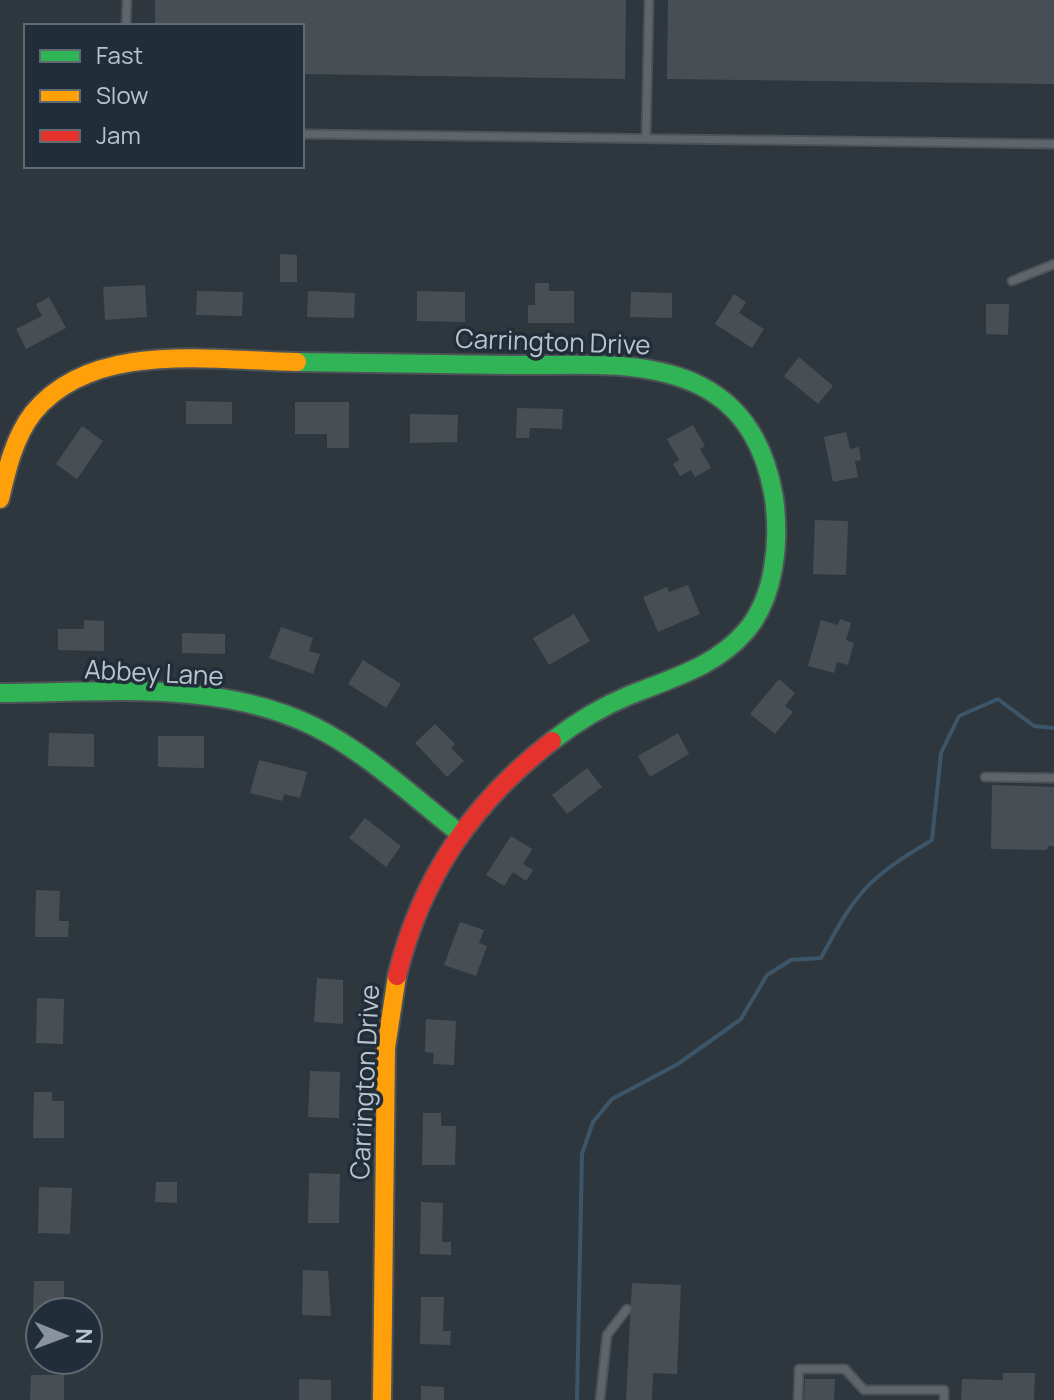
<svg xmlns="http://www.w3.org/2000/svg" width="1054" height="1400" viewBox="0 0 1054 1400" font-family="Manrope,sans-serif">
  <style>
    .lines { fill: none; stroke-linecap: round; stroke-linejoin: round }
    .stream { stroke: #3d5568; stroke-width: 4 }
    .building { fill: #484f54 }
    .lane-casing { stroke: #4d5357; stroke-width: 11 }
    .fast-casing { stroke: #4d5357; stroke-width: 22 }
    .slow-casing { stroke: #4d5357; stroke-width: 22 }
    .jam-casing { stroke: #4d5357; stroke-width: 22 }
    .lane { stroke: #5f656b; stroke-width: 7 }
    .fast { stroke: #30b455; stroke-width: 18 }
    .slow { stroke: #ff9f0a; stroke-width: 18 }
    .jam { stroke: #e5322d; stroke-width: 18 }
    .labels { text-anchor: middle; dominant-baseline: central; stroke-width: 7; stroke-linejoin: round; paint-order: stroke }
    .street-label { font-size: 26px; fill: #bac4cd; stroke: #212e39 }
  </style>
  <rect width="100%" height="100%" fill="#2e373d"/>
  <g class="lines">
    <!-- stream -->
    <path class="stream" d="M577,1400L582,1154L593,1122L612,1099L678,1064L741,1019L767,975L791,960L821,958C856,892 868,878 932,840L941,753L959,716L998,699L1034,726L1054,728"/>
  </g>
  <!-- building -->
  <g class="building">
    <polygon points="155,0 626,0 625,79 302,74 302,26 155,26"/>
    <polygon points="668,0 1054,0 1054,84 667,79"/>
    <polygon points="280,254 297,255 297,282 280,282"/>
    <polygon points="535,283 549,283 549,291 574,291 574,323 528,323 528,305 535,305"/>
    <polygon points="145,285 147,317 105,320 103,287"/>
    <polygon points="197,291 243,292 242,316 196,315"/>
    <polygon points="308,291 355,293 354,318 307,317"/>
    <polygon points="417,291 465,292 465,322 417,321"/>
    <polygon points="631,292 672,293 672,318 630,317"/>
    <polygon points="734,294 746,302 739,313 764,329 752,348 715,324"/>
    <polygon points="49,297 66,328 26,349 16,329 42,316 36,304"/>
    <polygon points="986,304 1009,304 1008,335 986,334"/>
    <polygon points="799,357 833,386 818,404 784,376"/>
    <polygon points="186,401 232,402 232,424 186,424"/>
    <polygon points="295,402 349,402 349,448 327,448 327,434 295,434"/>
    <polygon points="517,408 563,409 562,429 530,428 529,438 516,438"/>
    <polygon points="410,414 458,415 457,442 410,443"/>
    <polygon points="693,425 705,446 700,449 711,468 695,477 691,470 680,476 673,464 679,460 667,439"/>
    <polygon points="82,426 103,441 77,479 56,464"/>
    <polygon points="846,432 850,449 859,447 861,460 855,461 858,477 833,482 824,437"/>
    <polygon points="815,520 848,521 846,575 813,574"/>
    <polygon points="688,585 700,614 658,632 643,597 667,587 669,592"/>
    <polygon points="574,614 590,641 549,665 533,638"/>
    <polygon points="840,619 851,623 846,640 854,643 848,665 837,662 834,673 808,666 821,620 838,625"/>
    <polygon points="84,620 104,621 104,651 58,650 58,629 84,629"/>
    <polygon points="281,627 313,638 309,651 320,654 313,674 269,658"/>
    <polygon points="182,633 225,634 225,654 182,653"/>
    <polygon points="363,660 401,684 386,708 348,684"/>
    <polygon points="779,679 795,693 785,706 793,712 775,734 750,714"/>
    <polygon points="435,724 455,744 451,748 464,761 447,777 415,743"/>
    <polygon points="49,733 94,734 94,767 48,766"/>
    <polygon points="678,733 689,754 650,777 638,756"/>
    <polygon points="158,736 204,736 204,768 158,767"/>
    <polygon points="259,760 307,772 300,798 284,794 282,801 250,793"/>
    <polygon points="587,768 602,787 567,814 552,795"/>
    <polygon points="992,785 1054,787 1054,846 1048,846 1047,850 991,849"/>
    <polygon points="365,818 401,846 386,867 349,838"/>
    <polygon points="511,836 532,849 523,864 533,870 526,881 513,872 504,886 486,875"/>
    <polygon points="36,890 60,891 59,921 69,921 68,937 35,937"/>
    <polygon points="460,922 484,930 479,943 487,946 476,976 444,965"/>
    <polygon points="317,978 343,980 343,1024 314,1022"/>
    <polygon points="37,998 64,999 63,1044 36,1043"/>
    <polygon points="426,1019 456,1021 454,1065 433,1064 434,1053 425,1052"/>
    <polygon points="310,1071 340,1072 339,1118 308,1117"/>
    <polygon points="34,1092 52,1092 52,1101 64,1101 64,1138 33,1138"/>
    <polygon points="423,1113 441,1113 441,1126 456,1126 455,1165 422,1165"/>
    <polygon points="309,1173 340,1174 339,1223 308,1223"/>
    <polygon points="156,1182 177,1182 177,1203 155,1202"/>
    <polygon points="39,1187 72,1188 70,1234 38,1233"/>
    <polygon points="421,1202 443,1203 442,1242 451,1242 451,1255 420,1254"/>
    <polygon points="303,1270 328,1271 331,1316 302,1315"/>
    <polygon points="34,1281 64,1281 64,1312 33,1312"/>
    <polygon points="632,1283 681,1285 677,1374 653,1373 652,1400 626,1400"/>
    <polygon points="421,1297 444,1297 443,1331 451,1331 450,1345 420,1344"/>
    <polygon points="1003,1373 1035,1373 1034,1400 961,1400 962,1379 1003,1380"/>
    <polygon points="31,1375 64,1375 64,1400 30,1400"/>
    <polygon points="299,1379 331,1380 331,1400 299,1400"/>
    <polygon points="805,1379 835,1379 834,1400 804,1400"/>
    <polygon points="421,1386 444,1387 444,1400 421,1400"/>
  </g>
  <g class="lines">
    <!-- lane casing -->
    <g class="lane-casing">
      <g id="lane">
        <polyline points="126,26 127,0"/>
        <polyline points="302,134 1054,144"/>
        <polyline points="646,138 649,0"/>
        <polyline points="1012,281 1054,264"/>
        <polyline points="985,777 1054,778"/>
        <polyline points="600,1400 607,1335 627,1309"/>
        <polyline points="798,1400 799,1369 845,1369 864,1390 944,1390 944,1400"/>
      </g>
    </g>
    <!-- fast casing -->
    <g class="fast-casing">
      <g id="fast">
        <path d="M297,362C370,363 443,364 516,365C576,366 645,358 701,386C746,409 766,450 774,498C780,542 775,597 746,631C715,667 672,678 630,695C603,706 575,723 552,741"/>
        <path d="M0,693C104,693 219,679 315,727C367,753 412,796 458,832"/>
      </g>
    </g>
    <!-- slow casing -->
    <g class="slow-casing">
      <g id="slow">
        <path d="M0,499C7,469 14,438 33,413C93,339 214,361 297,362"/>
        <polyline points="382,1400 386,1048 397,976"/>
      </g>
    </g>
    <!-- jam casing -->
    <g class="jam-casing">
      <path id="jam" d="M397,976C421,878 472,803 552,741"/>
    </g>
    <!-- lane -->
    <use href="#lane" class="lane"/>
    <!-- fast -->
    <use href="#fast" class="fast"/>
    <!-- slow -->
    <use href="#slow" class="slow"/>
    <!-- jam -->
    <use href="#jam" class="jam"/>
  </g>
  <g class="labels">
    <!-- street labels -->
    <g class="street-label">
      <text transform="translate(553 341) rotate(2)">Carrington Drive</text>
      <text transform="translate(154 672) rotate(3)">Abbey Lane</text>
      <text transform="translate(364 1082) rotate(-87)">Carrington Drive</text>
    </g>
  </g>
  <!-- legend -->
  <rect x="24" y="24" width="280" height="144" fill="#212e39" stroke="#5e6a74" stroke-width="2"/>
  <rect x="40" y="50" width="40" height="12" fill="#30b455" stroke="#5e6a74" stroke-width="2"/>
  <text x="96" y="64" font-size="24" fill="#bac4cd">Fast</text>
  <rect x="40" y="90" width="40" height="12" fill="#ff9f0a" stroke="#5e6a74" stroke-width="2"/>
  <text x="96" y="104" font-size="24" fill="#bac4cd">Slow</text>
  <rect x="40" y="130" width="40" height="12" fill="#e5322d" stroke="#5e6a74" stroke-width="2"/>
  <text x="96" y="144" font-size="24" fill="#bac4cd">Jam</text>
  <!-- north arrow -->
  <g transform="translate(64 1336) rotate(91)"><circle r="38" fill="#212e39" stroke="#5e6a74" stroke-width="2"/>
  <path d="M0-6L14 30L0 20L-14 30Z" fill="#89939b"/>
  <text y="-12" font-size="22" font-weight="bold" text-anchor="middle" fill="#bac4cd">N</text>
  </g>
</svg>
